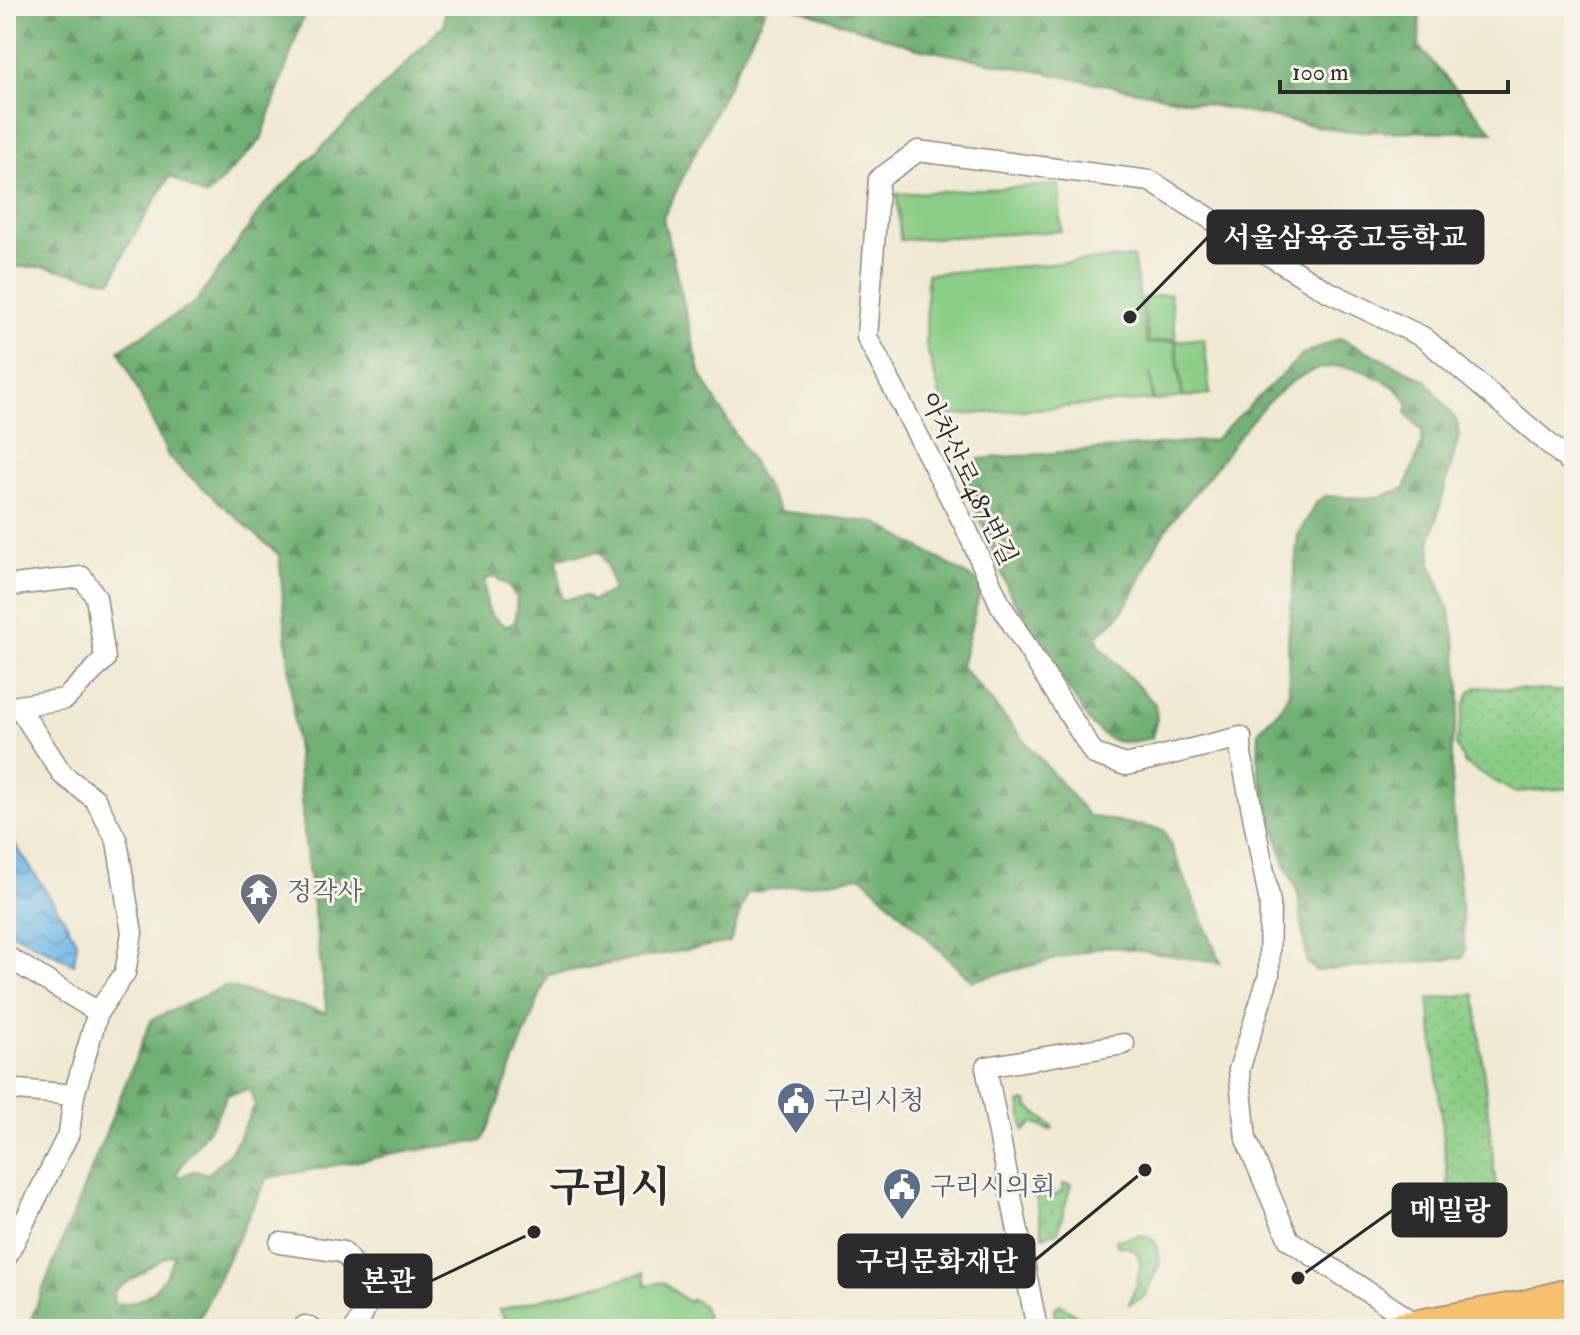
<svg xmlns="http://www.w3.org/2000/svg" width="1580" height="1335" viewBox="0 0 1580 1335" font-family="'IM FELL Double Pica','Noto Serif KR',serif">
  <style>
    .grass { fill: url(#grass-dots); stroke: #5a7c58; stroke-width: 2 }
    .forest { fill: url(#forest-firs); stroke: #4d6e4f; stroke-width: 2; fill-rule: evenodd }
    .garden { fill: #8acd86; stroke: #5a7c58; stroke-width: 2 }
    .water { fill: url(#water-waves); stroke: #4e728a; stroke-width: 2 }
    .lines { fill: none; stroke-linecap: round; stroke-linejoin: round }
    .minor-casing { stroke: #8e8a7f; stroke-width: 23 }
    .major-casing { stroke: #8e8a7f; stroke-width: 29 }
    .minor { stroke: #fff; stroke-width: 20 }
    .major { stroke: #f7c06c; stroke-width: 26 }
    .labels { text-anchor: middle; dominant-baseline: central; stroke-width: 6; stroke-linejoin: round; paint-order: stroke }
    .street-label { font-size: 26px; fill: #2b2b2b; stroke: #f7f3e8 }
    .worship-label { font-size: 26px; fill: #5b616d; stroke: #f7f3e8; text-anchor: start }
    .service-label { font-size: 26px; fill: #4e5e75; stroke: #f7f3e8; text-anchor: start }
    .town-label { font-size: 42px; font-weight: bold; fill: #2b2b2b; stroke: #f7f3e8 }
    .leader { fill: none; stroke: #2b2b2b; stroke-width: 3 }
    .callout-dot { fill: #2b2b2b; stroke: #f7f3e8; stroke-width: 3 }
    .callout { fill: #2b2b2b; stroke: #2b2b2b; stroke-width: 3 }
    .callout-label { font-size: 28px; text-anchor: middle; font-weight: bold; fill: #fff }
  </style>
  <defs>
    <pattern id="grass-dots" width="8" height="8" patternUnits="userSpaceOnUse" patternTransform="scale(2)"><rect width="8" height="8" fill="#8acd86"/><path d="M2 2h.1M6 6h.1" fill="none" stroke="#77b074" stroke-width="1.8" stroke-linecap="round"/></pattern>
    <pattern id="forest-firs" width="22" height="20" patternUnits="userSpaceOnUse" patternTransform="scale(2)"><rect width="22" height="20" fill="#6fb073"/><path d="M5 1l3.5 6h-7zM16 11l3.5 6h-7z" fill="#5b8f5f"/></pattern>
    <pattern id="water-waves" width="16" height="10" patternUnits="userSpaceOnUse" patternTransform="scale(2)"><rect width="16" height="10" fill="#71bae9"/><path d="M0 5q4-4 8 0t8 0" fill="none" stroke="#5d97bd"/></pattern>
  </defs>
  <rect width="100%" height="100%" fill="#f7f3e8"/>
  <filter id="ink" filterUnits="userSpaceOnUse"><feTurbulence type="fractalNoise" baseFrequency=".0125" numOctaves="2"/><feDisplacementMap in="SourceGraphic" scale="16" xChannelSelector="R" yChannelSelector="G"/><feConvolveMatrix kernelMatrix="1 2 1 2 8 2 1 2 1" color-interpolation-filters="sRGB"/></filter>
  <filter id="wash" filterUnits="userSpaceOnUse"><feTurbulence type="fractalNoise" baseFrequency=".006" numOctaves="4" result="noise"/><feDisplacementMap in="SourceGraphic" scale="32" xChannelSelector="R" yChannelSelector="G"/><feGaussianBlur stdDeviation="1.8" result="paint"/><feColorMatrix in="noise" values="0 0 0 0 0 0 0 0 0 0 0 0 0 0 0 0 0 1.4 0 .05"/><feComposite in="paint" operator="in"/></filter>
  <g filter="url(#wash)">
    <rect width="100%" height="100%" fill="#f0ead3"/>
    <!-- grass -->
    <g class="grass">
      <polygon points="1476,687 1574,692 1574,788 1514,792 1465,764 1456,745 1465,704 1470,692"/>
      <polygon points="1475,994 1497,1195 1450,1200 1429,999"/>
      <polygon points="1024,1101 1028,1103 1029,1107 1053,1127 1050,1130 1033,1123 1024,1131 1020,1103"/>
      <polygon points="1050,1184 1053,1197 1063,1190 1063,1184 1071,1184 1058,1232 1043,1236 1034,1186"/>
      <path d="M1143,1235L1155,1241L1160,1263L1144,1297L1129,1304C1137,1284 1154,1245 1117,1246L1116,1240Z"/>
      <polygon points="1060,1304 1097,1329 1058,1329 1053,1321 1055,1308"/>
    </g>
    <!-- forest -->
    <g class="forest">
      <polygon points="6,6 307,6 261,140 206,197 170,176 126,249 112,281 45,267 6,267"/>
      <path d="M444,6H767L663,218L701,375L780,511L877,523L982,584L961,666L1089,816L1164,830L1221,963L1107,946L972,981L862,876L747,893L730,942L548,975L483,1141L428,1148L267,1178L194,1329H27L151,1020L225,986L327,1013L305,843L279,555L169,458L119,350L196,302L264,205L444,25ZM600,552L607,565L613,590L592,601L586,596L562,600L557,558ZM494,576L507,585L517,598L515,622L506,626C485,616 485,600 485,580ZM250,1089L255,1105L232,1150L208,1174C196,1169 191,1170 181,1177L176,1174L214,1121L227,1095ZM175,1254C165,1283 147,1307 113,1303L114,1291L164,1258Z"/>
      <polygon points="790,6 1420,6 1419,47 1493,132 1342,131 917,48"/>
      <path d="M1340,338L1426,380L1457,421L1459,435L1430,544L1431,563L1449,610L1456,646L1460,685V704L1452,743V795L1465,949L1463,958L1317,971L1307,963L1298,893L1285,864L1258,770L1259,730L1280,709L1289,692L1288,640L1298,535L1317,502L1325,496L1365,498L1382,496L1405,488L1422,443V431L1406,413L1409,404C1397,386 1390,384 1372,375C1300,339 1249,424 1212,472C1195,495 1174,514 1160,539C1146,563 1134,599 1116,619C1110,625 1103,630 1097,635L1099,645L1155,704L1157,719L1152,738C1121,745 1111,745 1089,722L1010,594L964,479L968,468L979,459L1214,440L1303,354Z"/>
    </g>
    <!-- garden -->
    <g class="garden">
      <polygon points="1059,185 1061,231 900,240 897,194"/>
      <polygon points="1133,257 1147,344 1175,341 1182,397 1154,401 1150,373 1152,400 946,416 926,345 927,274"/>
      <polygon points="1170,294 1176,339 1149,343 1143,298"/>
      <polygon points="1204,338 1210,394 1183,397 1176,341"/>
      <polygon points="644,1273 646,1285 663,1282 688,1302 692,1299 702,1305 707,1316 703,1329 511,1329 499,1310"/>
    </g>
    <!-- water -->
    <polygon class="water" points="6,830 66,922 77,942 74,964 6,930"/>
  </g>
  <g filter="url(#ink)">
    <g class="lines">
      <!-- minor casing -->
      <g class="minor-casing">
        <g id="minor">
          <polyline points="6,586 82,577 96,597 105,659 65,699 18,706 63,775 95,799 117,841 132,933 125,973 98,1012 74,1095 69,1133 6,1258"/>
          <polyline points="6,956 98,1012"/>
          <polyline points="6,1089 74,1095"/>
          <path d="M280,1243L343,1252C370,1287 378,1287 355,1329"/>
          <polyline points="1415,1323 1289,1240 1246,1139 1239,1070 1269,975 1270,903 1241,754 1241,737 1126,765 1094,754 1000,604 966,528 867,337 879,179 918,151 1150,181 1325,290 1423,337 1574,465"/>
          <polyline points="301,1329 305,1326 312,1329"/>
          <polyline points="1037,1329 986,1067 1124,1044"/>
        </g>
      </g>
      <!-- major casing -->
      <g class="major-casing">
        <g id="major">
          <polyline points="1383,1329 1523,1304 1574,1290"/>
          <polyline points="1497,1329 1574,1313"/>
        </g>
      </g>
      <!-- minor -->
      <use href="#minor" class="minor"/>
      <!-- major -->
      <use href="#major" class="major"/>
    </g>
  </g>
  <!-- icons -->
  <defs>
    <g id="temple-pin" transform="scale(2)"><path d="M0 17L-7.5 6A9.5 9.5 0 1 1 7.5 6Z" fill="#6b7280" stroke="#f7f3e8"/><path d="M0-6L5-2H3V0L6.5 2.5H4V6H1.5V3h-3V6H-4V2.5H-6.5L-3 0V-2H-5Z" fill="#fff"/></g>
    <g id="civic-pin" transform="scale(2)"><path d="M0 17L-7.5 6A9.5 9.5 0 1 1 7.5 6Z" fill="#5c6f8a" stroke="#f7f3e8"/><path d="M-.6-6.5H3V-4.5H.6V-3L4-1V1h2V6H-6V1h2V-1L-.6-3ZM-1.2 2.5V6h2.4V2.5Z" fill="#fff"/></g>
  </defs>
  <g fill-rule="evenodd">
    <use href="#temple-pin" x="259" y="892"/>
    <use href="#civic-pin" x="796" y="1101"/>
    <use href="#civic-pin" x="902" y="1187"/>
  </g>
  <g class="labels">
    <!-- street labels -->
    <g class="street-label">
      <text transform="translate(968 479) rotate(64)">아차산로487번길</text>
    </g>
    <!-- worship labels -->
    <g class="worship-label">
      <text x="287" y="892">정각사</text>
    </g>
    <!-- service labels -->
    <g class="service-label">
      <text x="824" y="1101">구리시청</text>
      <text x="930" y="1187">구리시의회</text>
    </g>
    <!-- town labels -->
    <g class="town-label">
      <text x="610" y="1188">구리시</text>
    </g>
  </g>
  <!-- callouts -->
  <path class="leader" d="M1130 317L1208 237M1298 1278L1393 1210M1145 1170L1034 1261M534 1232L431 1281"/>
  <g class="callout-dot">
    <circle cx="1130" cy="317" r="8"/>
    <circle cx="1298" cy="1278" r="8"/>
    <circle cx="1145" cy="1170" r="8"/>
    <circle cx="534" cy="1232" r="8"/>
  </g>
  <g class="callout">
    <rect x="1208" y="211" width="275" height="52" rx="8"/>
    <rect x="1393" y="1184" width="113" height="52" rx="8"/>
    <rect x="839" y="1235" width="195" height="52" rx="8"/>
    <rect x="345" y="1255" width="86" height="52" rx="8"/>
  </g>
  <g class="callout-label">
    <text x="1345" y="247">서울삼육중고등학교</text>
    <text x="1450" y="1220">메밀랑</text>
    <text x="937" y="1271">구리문화재단</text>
    <text x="388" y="1291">본관</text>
  </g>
  <!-- margin -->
  <rect width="1580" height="1335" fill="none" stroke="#f7f3e8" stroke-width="32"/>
  <!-- scale -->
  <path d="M1280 80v12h228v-12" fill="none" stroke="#2b2b2b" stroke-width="4"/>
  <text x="1292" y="80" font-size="24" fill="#2b2b2b" stroke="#f7f3e8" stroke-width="6" paint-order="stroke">100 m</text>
</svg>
